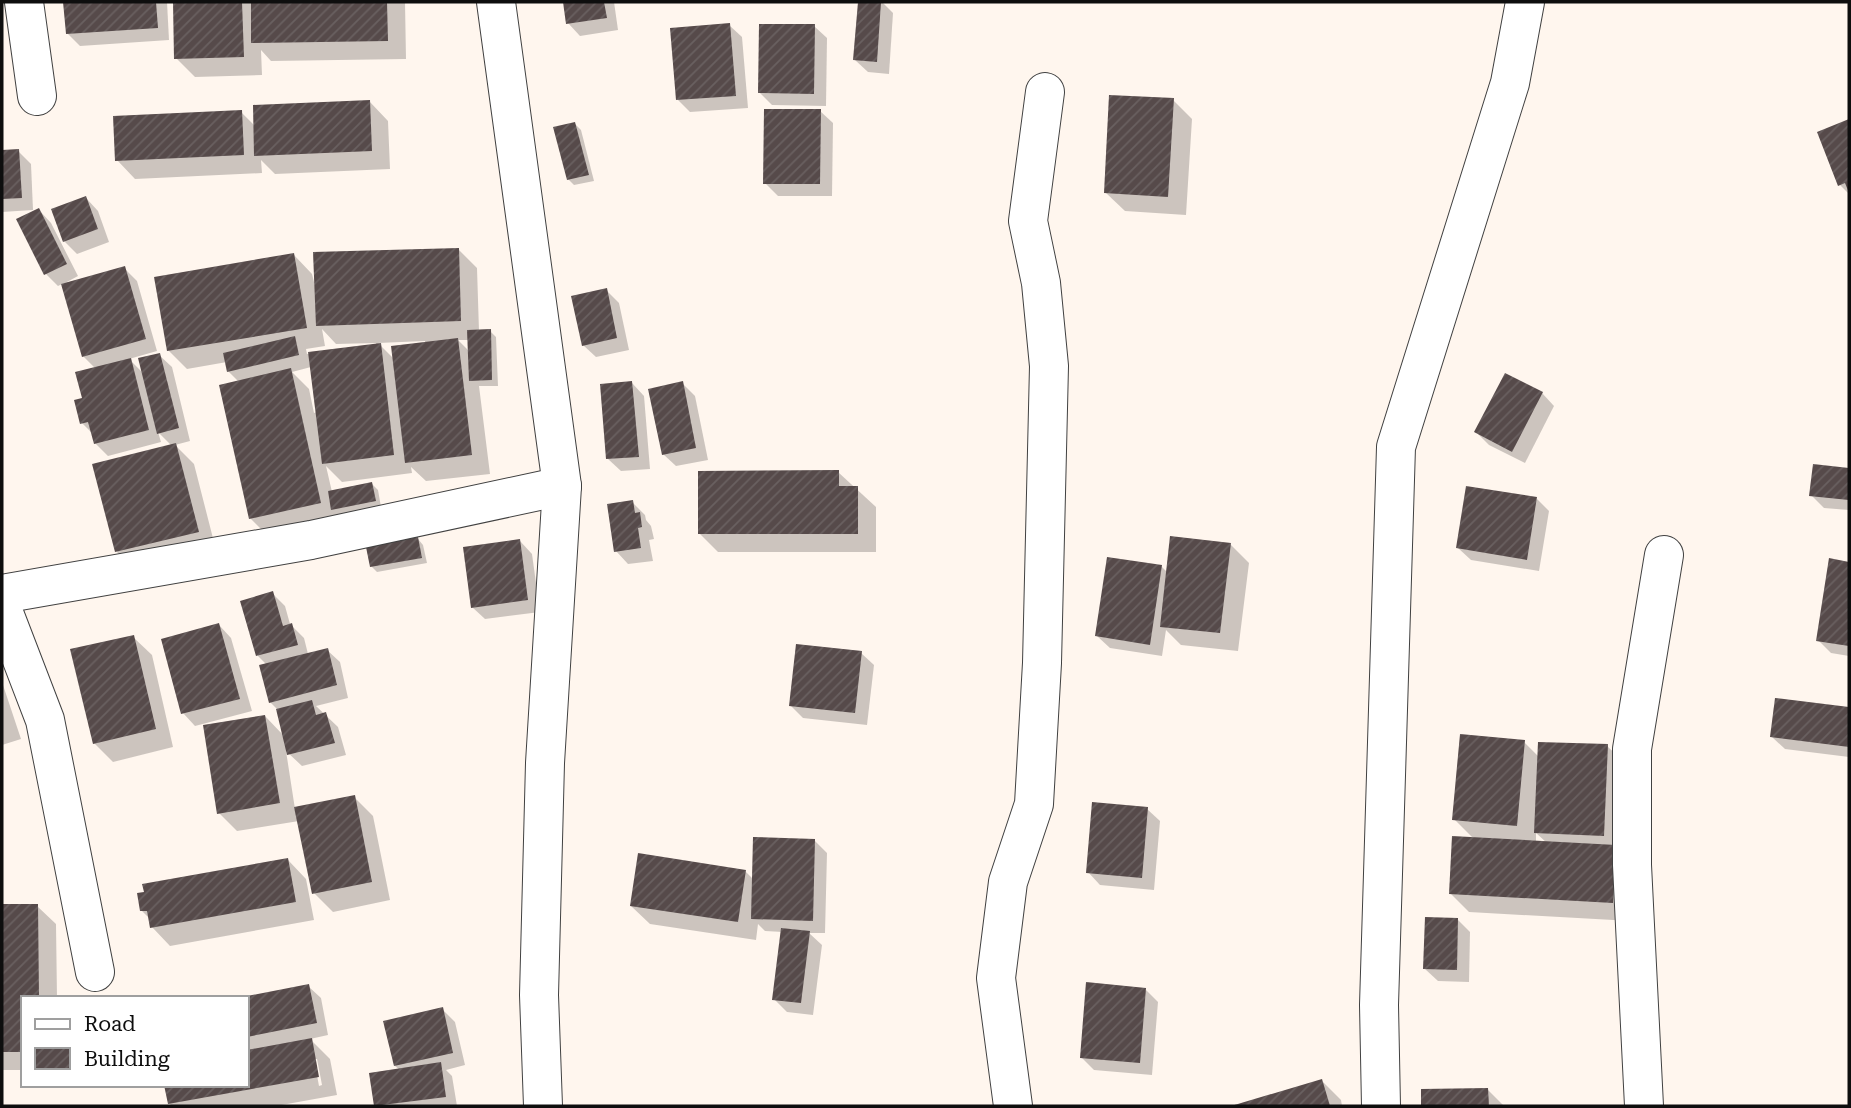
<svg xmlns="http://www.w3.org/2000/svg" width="1851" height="1108" viewBox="0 0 1851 1108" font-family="'Roboto Serif',serif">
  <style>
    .shadow { fill: #0003; fill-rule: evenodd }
    .building { fill: url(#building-hatch) }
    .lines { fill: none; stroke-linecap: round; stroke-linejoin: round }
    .minor-casing { stroke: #414141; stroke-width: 40 }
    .minor { stroke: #fff; stroke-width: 38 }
  </style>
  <defs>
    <pattern id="building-hatch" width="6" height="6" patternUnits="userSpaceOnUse" patternTransform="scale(1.75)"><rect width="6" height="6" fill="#564a4a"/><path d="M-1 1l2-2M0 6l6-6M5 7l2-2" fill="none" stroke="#696060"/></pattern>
  </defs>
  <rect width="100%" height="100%" fill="#fff6ee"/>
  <!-- shadow -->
  <g class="shadow">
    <polygon points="65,2 167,2 169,40 80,46 67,33"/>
    <polygon points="175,2 405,2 406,59 271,61 261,50 262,75 195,77 176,58"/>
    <polygon points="565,2 614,2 618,30 580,36 568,23"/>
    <polygon points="859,2 882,2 893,13 889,74 868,72 855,60"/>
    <polygon points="729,25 742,37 748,108 690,112 677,99"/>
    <polygon points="814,26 827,38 826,106 772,105 760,93"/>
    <polygon points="1173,100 1192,119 1186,215 1125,211 1106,193"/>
    <polygon points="370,102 388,121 390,169 275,174 261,160 262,173 135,179 117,160 241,112 255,126"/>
    <polygon points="820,111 833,123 832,196 778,196 765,183"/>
    <polygon points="1849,121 1849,194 1840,185 1819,133"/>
    <polygon points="575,124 581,130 594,181 574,185 568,179"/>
    <polygon points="18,151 31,164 33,210 2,212 2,152"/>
    <polygon points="86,198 98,211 109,242 77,254 64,241"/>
    <polygon points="39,210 51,223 78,276 65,283 124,268 137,281 157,351 129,359 144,374 159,355 172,367 190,441 175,445 194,464 216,550 135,570 117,552 172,446 158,432 161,442 108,456 95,443 93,434 82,423 84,399 96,369 83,356 62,284 58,286 46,274"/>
    <path d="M458,249L477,268L479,331H490L496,337L498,386H479L490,474L426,481L411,467L412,473L342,482L326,466L332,492L372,484L378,490L381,507L269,537L250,518L239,382L228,371L227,362L187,369L168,350L294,255L312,274L314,282ZM322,329L336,344L376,343V345L307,354L306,349L325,346ZM458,340H469L470,352ZM425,341V344L394,359L378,343ZM311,367L317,412L314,413L309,389L292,372Z"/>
    <polygon points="606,290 619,303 629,350 596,357 583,345"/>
    <polygon points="632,383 644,396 650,469 621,471 608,459"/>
    <polygon points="682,383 695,396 708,460 676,466 663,454"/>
    <polygon points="1542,393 1554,406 1525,463 1489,445 1476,432"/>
    <polygon points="1814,466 1849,470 1849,510 1824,508 1811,495"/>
    <polygon points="838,472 876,507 876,552 718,552 700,534"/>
    <polygon points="1537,499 1549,511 1539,571 1471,560 1458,548"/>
    <polygon points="632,502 645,515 646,520 651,526 654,539 649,540 653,561 628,564 616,551"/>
    <polygon points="418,539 423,545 427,563 377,572 371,566"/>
    <polygon points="520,541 532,554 540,612 485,619 472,607"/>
    <polygon points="1230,544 1249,563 1238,651 1181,645 1166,630 1162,656 1110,648 1097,636 1161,566 1168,573"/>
    <polygon points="1830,560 1849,564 1849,656 1831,653 1818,640"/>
    <polygon points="272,593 285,606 290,624 304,638 308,654 327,650 340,662 348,698 316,706 338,727 346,755 302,766 286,751 295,809 354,797 373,816 390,900 333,912 314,893 299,821 237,831 219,813 265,716 284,736 277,709 270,702 267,665 258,656 242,602"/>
    <polygon points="219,625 231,638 252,711 195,726 183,713"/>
    <polygon points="133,637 152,655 173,747 113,762 94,743"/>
    <polygon points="861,653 874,665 867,725 803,718 790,705"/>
    <polygon points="2,682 21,739 2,745"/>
    <polygon points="1777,700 1849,709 1849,757 1785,749 1772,737"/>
    <path d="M1524,742L1539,757L1607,746L1626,764L1631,921L1469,912L1450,893L1474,839L1454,819ZM1536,833L1547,843L1536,842Z"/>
    <polygon points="1147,809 1160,821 1154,890 1100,885 1088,872"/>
    <polygon points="815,841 827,853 825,933 809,933 822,945 813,1015 787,1012 774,999 783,932 765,931 758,924 756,940 650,924 631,906 745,871 754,880"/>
    <polygon points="288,860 306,879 314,920 170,946 152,927 150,919 142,911"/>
    <polygon points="2,906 37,906 56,924 57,998 23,998 23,1070 2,1070"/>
    <polygon points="1458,920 1470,932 1469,982 1438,981 1425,969"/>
    <path d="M308,986L321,998L328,1035L310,1039L330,1059L337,1095L276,1106H172L169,1103L247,1085V998ZM314,1059H317L322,1085L319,1086Z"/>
    <polygon points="1146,990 1158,1002 1152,1075 1094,1070 1082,1058"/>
    <polygon points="442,1009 455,1022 465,1065 446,1070 452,1076 457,1106 376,1106 371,1074 400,1070 395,1066"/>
    <polygon points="1322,1081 1341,1100 1342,1106 1235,1106"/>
    <polygon points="1488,1090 1504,1106 1423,1106 1422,1091"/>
  </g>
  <!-- building -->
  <g class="building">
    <polygon points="63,2 156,2 158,28 66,34"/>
    <polygon points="173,2 242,2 244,57 174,59"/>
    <polygon points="251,2 387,2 388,41 251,43"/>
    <polygon points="563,2 604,2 607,18 566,24"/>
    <polygon points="858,2 881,2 877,62 853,60"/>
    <polygon points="730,23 736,96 676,100 670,28"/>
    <polygon points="759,24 815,24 814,94 758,93"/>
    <polygon points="1109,95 1174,98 1168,197 1104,193"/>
    <polygon points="370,100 372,151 254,156 253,105"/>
    <polygon points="764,109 821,109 820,184 763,184"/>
    <polygon points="242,110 244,155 115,161 113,116"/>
    <polygon points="1849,119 1849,193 1845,183 1838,186 1817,132"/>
    <polygon points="575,122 589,175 567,180 553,127"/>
    <polygon points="19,149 22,198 2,199 2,150"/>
    <polygon points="86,196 98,229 63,242 51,209"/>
    <polygon points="39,208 67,264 44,275 16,219"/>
    <polygon points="459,248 461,321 316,326 313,252"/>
    <polygon points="294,253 307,328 167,351 154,277"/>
    <polygon points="125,266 146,339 82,357 61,284"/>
    <polygon points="607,288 617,338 582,346 571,296"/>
    <polygon points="491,329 492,380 469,381 467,330"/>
    <polygon points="295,336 299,355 227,372 223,353"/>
    <polygon points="458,338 472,455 405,463 391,346"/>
    <polygon points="381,343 394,455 322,464 308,352"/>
    <polygon points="160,353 179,428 157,434 138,358"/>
    <polygon points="131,358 149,430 94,444 88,422 80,424 74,400 82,398 75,372"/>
    <polygon points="291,368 321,503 249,519 219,385"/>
    <polygon points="1505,373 1543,392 1512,452 1474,432"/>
    <polygon points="632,381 639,457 606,459 600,384"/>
    <polygon points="683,381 696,448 662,455 648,389"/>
    <polygon points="176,443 199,532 115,552 92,464"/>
    <polygon points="1813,464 1849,468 1849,500 1809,496"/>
    <polygon points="839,470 839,486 858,486 858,534 698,534 698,471"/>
    <polygon points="372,482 376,501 331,510 328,491"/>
    <polygon points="1466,486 1537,497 1527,560 1456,548"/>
    <polygon points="633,500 635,513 640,512 642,527 638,528 641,548 614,552 607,504"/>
    <polygon points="1170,536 1231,543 1220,633 1160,627"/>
    <polygon points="418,537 422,558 370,567 366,547"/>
    <polygon points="520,539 528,600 471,608 463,547"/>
    <polygon points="1107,557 1162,565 1150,645 1095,636"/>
    <polygon points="1829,558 1849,562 1849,646 1816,641"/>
    <polygon points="273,591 283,626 292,623 298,645 256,656 240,601"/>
    <polygon points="219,623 240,699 181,714 161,639"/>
    <polygon points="134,635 156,729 93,744 70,649"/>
    <polygon points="796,644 862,651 855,713 789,706"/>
    <polygon points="328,648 337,685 269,703 259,665"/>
    <polygon points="1775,698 1849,707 1849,747 1770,737"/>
    <polygon points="312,700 316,715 326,712 335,743 287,755 276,709"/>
    <polygon points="265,715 280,803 217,814 203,725"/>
    <polygon points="1460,734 1525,740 1517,826 1452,820"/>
    <polygon points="1538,742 1608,744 1604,836 1534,833"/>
    <polygon points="355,795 372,882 312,894 294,807"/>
    <polygon points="1092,802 1148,807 1142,878 1086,873"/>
    <polygon points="1452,836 1616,845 1613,903 1449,894"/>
    <polygon points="753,837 815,839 813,921 751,919"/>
    <polygon points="638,853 746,870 738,922 630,906"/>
    <polygon points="288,858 296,902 150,928 147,911 140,911 137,893 144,892 142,884"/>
    <polygon points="2,904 38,904 39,998 23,998 23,1052 2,1052"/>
    <polygon points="1425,917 1458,918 1457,970 1423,969"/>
    <polygon points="781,928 810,931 801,1003 772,1000"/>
    <polygon points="1086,982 1146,988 1140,1063 1080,1058"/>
    <polygon points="309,984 317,1023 247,1037 247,996"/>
    <polygon points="443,1007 453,1053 394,1066 383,1021"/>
    <polygon points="312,1038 319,1077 168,1104 164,1085 247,1085 247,1050"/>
    <polygon points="441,1062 446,1097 374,1106 369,1073"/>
    <polygon points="1322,1079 1330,1106 1231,1106"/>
    <polygon points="1488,1088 1489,1106 1421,1106 1421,1089"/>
  </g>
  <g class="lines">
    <!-- minor casing -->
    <g class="minor-casing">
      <g id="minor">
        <polyline points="24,2 37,96"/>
        <polyline points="496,2 562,486 545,763 539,995 543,1106"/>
        <polyline points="2,594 311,540 562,486"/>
        <polyline points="2,608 45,720 95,972"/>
        <polyline points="1013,1106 996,978 1008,882 1034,804 1042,663 1049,366 1041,283 1028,221 1045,92"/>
        <polyline points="1381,1106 1379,1005 1396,447 1510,83 1525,2"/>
        <polyline points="1644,1106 1632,865 1632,749 1664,555"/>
      </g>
    </g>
    <!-- minor -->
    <use href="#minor" class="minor"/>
  </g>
  <!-- border -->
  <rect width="1851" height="1108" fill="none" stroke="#0e0e0e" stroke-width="7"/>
  <!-- legend -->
  <rect x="21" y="996" width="228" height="91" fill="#ffffff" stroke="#9f9f9f" stroke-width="2"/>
  <rect x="35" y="1019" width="35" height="10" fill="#ffffff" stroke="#9f9f9f" stroke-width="2"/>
  <text x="84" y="1031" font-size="21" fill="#0e0e0e">Road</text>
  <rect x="35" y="1048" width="35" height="21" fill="url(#building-hatch)" stroke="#9f9f9f" stroke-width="2"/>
  <text x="84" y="1066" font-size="21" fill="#0e0e0e">Building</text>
</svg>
